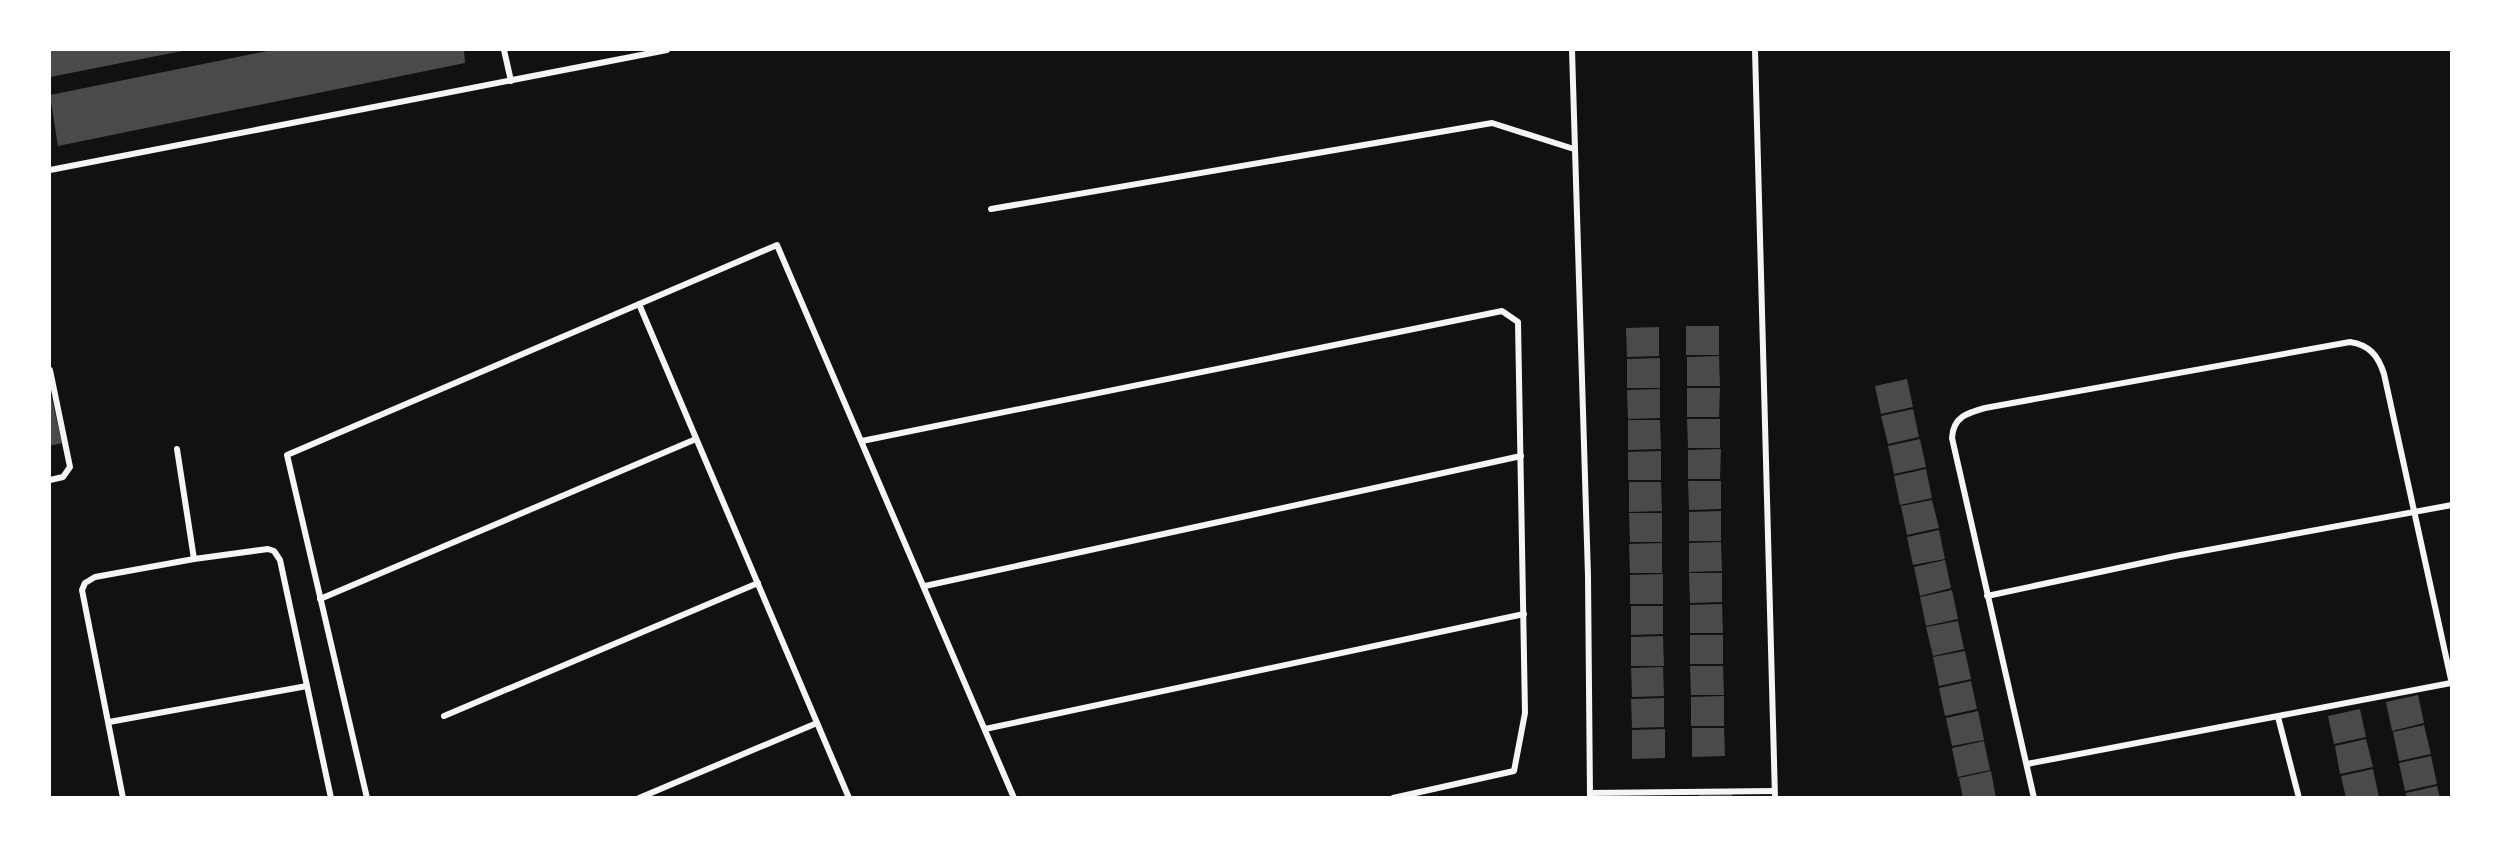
<svg xmlns="http://www.w3.org/2000/svg" width="2501" height="847" viewBox="0 0 2501 847" font-family="Inter,sans-serif">
  <style>
    .building { fill: #4a4a4a }
    .lines { fill: none; stroke-linecap: round; stroke-linejoin: round }
    .minor { stroke: #f5f5f5; stroke-width: 6 }
  </style>
  <rect width="100%" height="100%" fill="#111"/>
  <!-- building -->
  <g class="building">
    <polygon points="50,50 182,50 182,51 50,77"/>
    <polygon points="272,50 464,50 465,63 58,146 50,95"/>
    <rect x="1686" y="326" width="33" height="29"/>
    <polygon points="1659,327 1659,356 1627,357 1626,328"/>
    <polygon points="1719,356 1720,386 1687,386 1687,357"/>
    <polygon points="1660,358 1660,388 1627,388 1627,359"/>
    <polygon points="1907,379 1913,407 1881,414 1875,386"/>
    <polygon points="1687,388 1720,388 1719,417 1687,417"/>
    <polygon points="1660,389 1660,418 1628,419 1627,390"/>
    <polygon points="50,391 62,443 50,446"/>
    <polygon points="1913,409 1919,437 1888,444 1881,416"/>
    <polygon points="1687,419 1720,419 1720,448 1688,448"/>
    <polygon points="1628,420 1660,420 1661,449 1628,450"/>
    <polygon points="1920,439 1926,467 1894,474 1888,446"/>
    <polygon points="1721,449 1720,479 1688,479 1688,450"/>
    <polygon points="1661,451 1661,480 1628,480 1628,452"/>
    <polygon points="1926,469 1932,498 1900,505 1894,476"/>
    <polygon points="1688,481 1721,481 1721,509 1689,510"/>
    <polygon points="1629,482 1661,482 1662,511 1629,512"/>
    <polygon points="1932,500 1939,528 1907,535 1901,506"/>
    <polygon points="1721,511 1721,541 1689,541 1689,512"/>
    <polygon points="1629,513 1662,513 1662,542 1630,542"/>
    <polygon points="1939,530 1945,559 1913,565 1907,537"/>
    <polygon points="1721,542 1722,571 1689,572 1689,543"/>
    <polygon points="1662,543 1662,573 1630,573 1629,544"/>
    <polygon points="1945,560 1951,588 1920,596 1914,567"/>
    <polygon points="1689,573 1722,573 1722,602 1690,603"/>
    <polygon points="1663,574 1663,604 1630,604 1630,575"/>
    <polygon points="1952,590 1958,619 1926,626 1920,597"/>
    <polygon points="1722,604 1723,633 1690,633 1690,605"/>
    <polygon points="1631,606 1663,606 1663,634 1631,635"/>
    <polygon points="1958,621 1964,649 1933,656 1926,627"/>
    <rect x="1690" y="635" width="33" height="29"/>
    <polygon points="1663,636 1664,666 1631,666 1631,637"/>
    <polygon points="1965,651 1971,679 1939,686 1933,657"/>
    <polygon points="1690,666 1723,666 1724,695 1691,695"/>
    <polygon points="1663,667 1664,696 1632,697 1631,668"/>
    <polygon points="1971,681 1977,709 1945,716 1939,688"/>
    <polygon points="2418,695 2424,723 2392,731 2386,702"/>
    <polygon points="1724,696 1724,726 1691,726 1691,697"/>
    <polygon points="1664,698 1664,727 1632,728 1631,699"/>
    <polygon points="2360,709 2366,737 2334,744 2328,716"/>
    <polygon points="1978,711 1984,740 1952,746 1946,718"/>
    <polygon points="2424,725 2431,754 2399,761 2393,732"/>
    <polygon points="1692,728 1724,728 1725,756 1692,757"/>
    <polygon points="1665,729 1665,758 1632,759 1632,730"/>
    <polygon points="2366,739 2373,767 2340,774 2335,746"/>
    <polygon points="1984,741 1990,770 1958,777 1952,748"/>
    <polygon points="2431,756 2437,784 2405,791 2399,763"/>
    <polygon points="2373,769 2379,797 2346,798 2341,776"/>
    <polygon points="1991,771 1996,798 1963,798 1959,778"/>
    <polygon points="2437,786 2440,798 2407,798 2406,793"/>
    <rect x="1699" y="794" width="33" height="4"/>
  </g>
  <g class="lines">
    <!-- minor -->
    <g class="minor">
      <polyline points="504,50 511,81"/>
      <polyline points="1572,50 1588,576 1590,798"/>
      <polyline points="1755,50 1775,798"/>
      <polyline points="50,170 667,50"/>
      <polyline points="991,209 1492,123 1574,149"/>
      <polyline points="639,304 849,798"/>
      <polyline points="50,370 70,467 63,477 50,480"/>
      <polyline points="862,441 1502,311 1518,322 1525,713 1514,771 1393,798"/>
      <polyline points="177,449 194,559 268,549 274,551 280,560 331,798"/>
      <polyline points="925,586 1521,456"/>
      <polyline points="1987,596 2175,556 2452,505"/>
      <polyline points="320,599 696,439"/>
      <polyline points="444,716 758,583"/>
      <polyline points="2278,717 2299,798"/>
      <polyline points="109,722 307,686"/>
      <polyline points="985,729 1524,614"/>
      <polyline points="2027,764 2451,683"/>
      <polyline points="1590,793 1774,791"/>
      <polyline points="123,798 82,590 85,583 95,577 194,559"/>
      <polyline points="367,798 287,455 777,245 1014,798"/>
      <polyline points="639,798 817,723"/>
      <path d="M2034,798L1952,438C1953,417 1967,413 1985,408L2350,342C2369,345 2378,355 2384,374L2452,684"/>
    </g>
  </g>
  <!-- border -->
  <rect width="2501" height="847" fill="none" stroke="#ffffff" stroke-width="102"/>
</svg>
